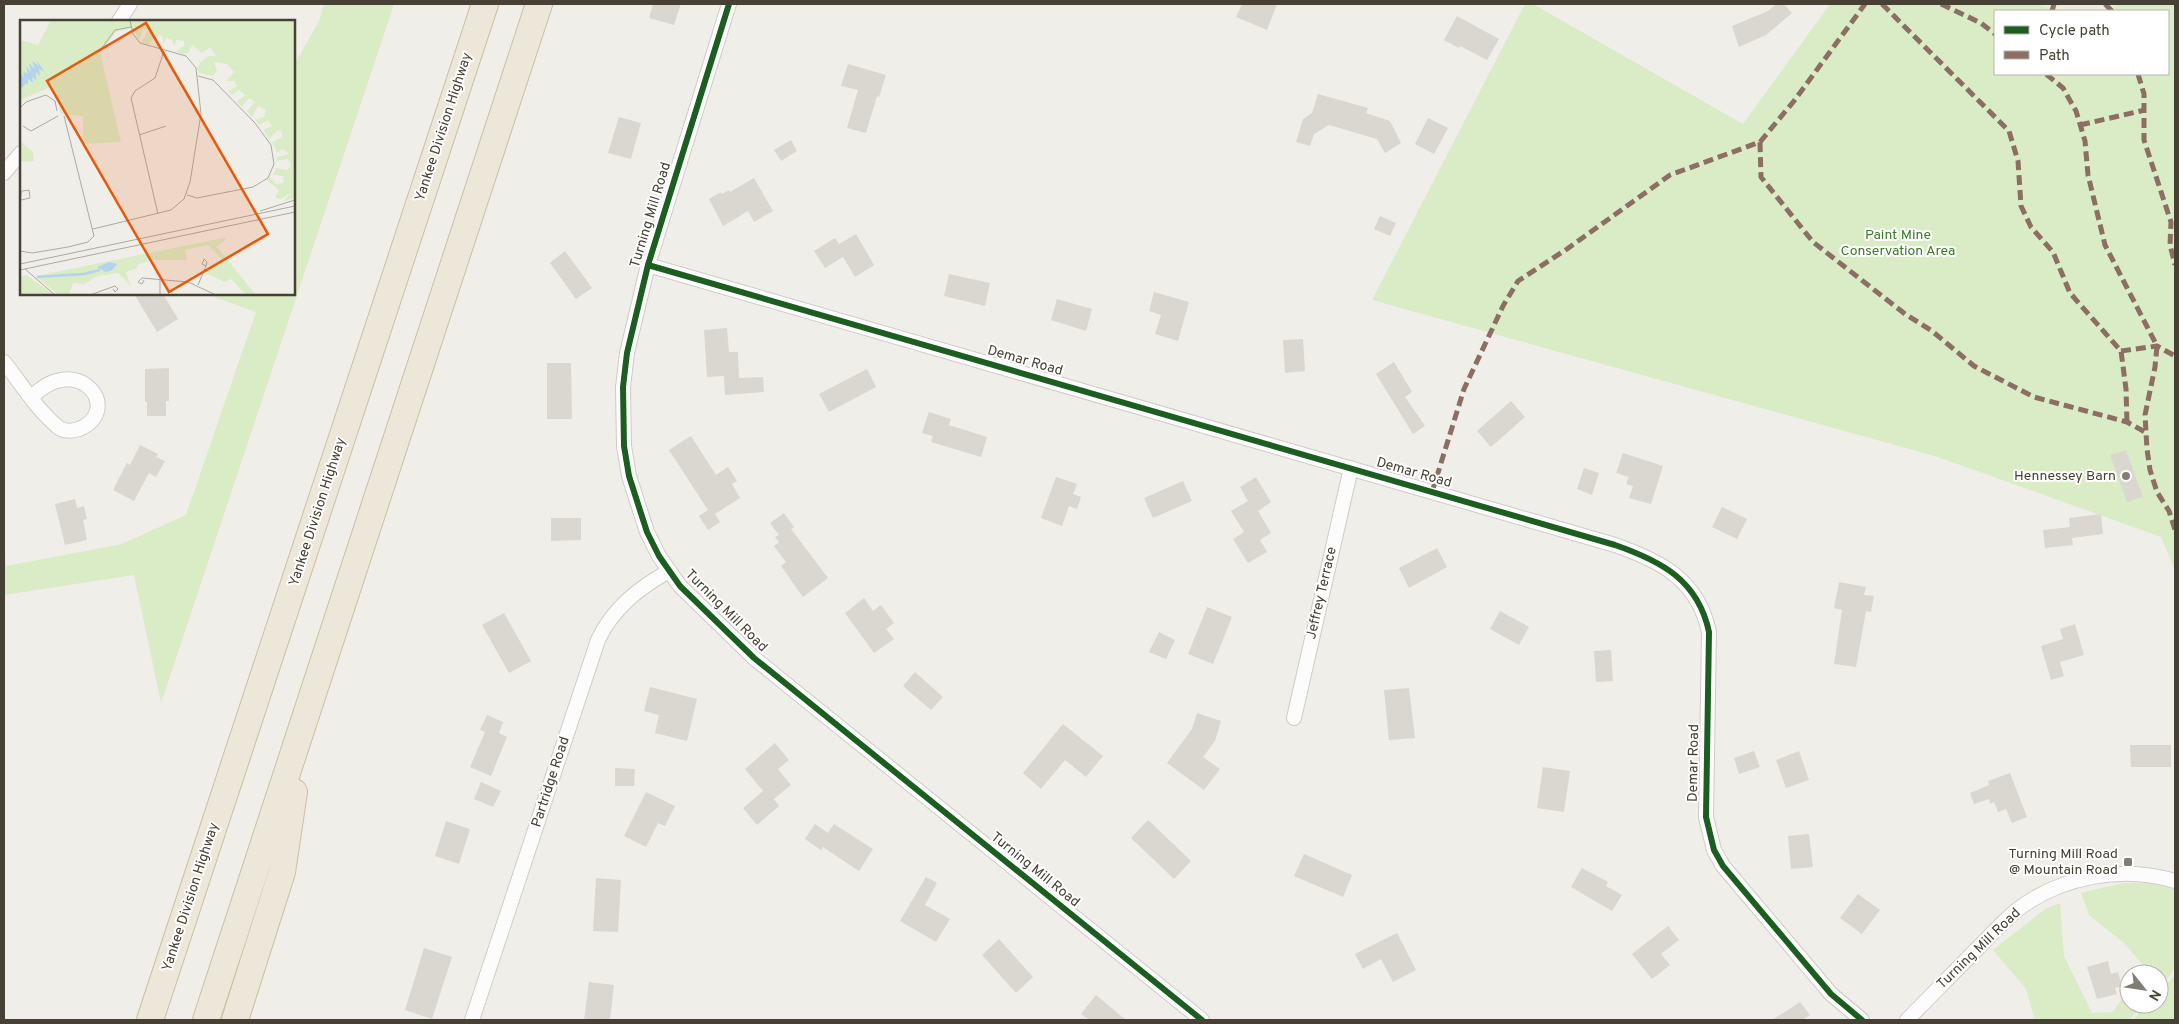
<svg xmlns="http://www.w3.org/2000/svg" width="2179" height="1024" viewBox="0 0 2179 1024" font-family="Overpass,sans-serif">
  <style>
    .education { fill: #efebd9 }
    .green { fill: #d9ecc6 }
    .building { fill: #dad7d0 }
    .lines { fill: none; stroke-linecap: round; stroke-linejoin: round }
    .minor-casing { stroke: #ceccc6; stroke-width: 16 }
    .motorway-casing { stroke: #cac0a2; stroke-width: 28 }
    .minor { stroke: #fdfcfc; stroke-width: 14 }
    .motorway { stroke: #ece7d8; stroke-width: 26 }
    .quiet { stroke: #8d6e63; stroke-width: 5; stroke-dasharray: 10 5; stroke-linecap: butt }
    .cycleway-casing { stroke: #fff; stroke-width: 9 }
    .cycleway { stroke: #1b5e20; stroke-width: 6 }
    .poi-dot { fill: #827e73; stroke: #fff; stroke-width: 2 }
    .labels { text-anchor: middle; dominant-baseline: central; stroke-width: 4; stroke-linejoin: round; paint-order: stroke }
    .street-label { font-size: 14px; fill: #464134; stroke: #fff }
    .park-label { font-size: 14px; fill: #3a7b24; stroke: #fff }
    .poi-label { font-size: 14px; fill: #464134; stroke: #fff; text-anchor: end }
    .inset-river { fill: none; stroke: #b5d2f1; stroke-width: 2.5 }
    .inset-road { fill: none; stroke: #aca9a0; stroke-width: 1 }
    .view { fill: #e8590c; fill-opacity: 0.15; stroke: #e8590c; stroke-width: 2.5 }
    .inset-edge { fill: none; stroke: #464134; stroke-width: 2.5 }
  </style>
  <rect width="100%" height="100%" fill="#f0eee8"/>
  <!-- education -->
  <polygon class="education" points="2032,4 2115,4 2114,11 2064,11"/>
  <!-- green -->
  <g class="green">
    <polygon points="324,4 394,4 161,703 134,575 4,595 4,546 6,566 122,544 186,515 256,312 206,294 294,294 294,65 319,21"/>
    <polygon points="1525,4 1533,4 1743,124 1830,4 2033,4 2065,11 1995,11 1995,74 2168,74 2168,11 2114,11 2115,4 2175,4 2175,570 2161,537 1938,457 1372,300"/>
    <polygon points="2123,883 2151,883 2175,890 2175,963 2172,973 2159,987 2159,974 2138,974 2143,965 2124,943 2089,915 2081,893"/>
    <polygon points="2060,903 2064,956 2092,1013 2113,1012 2129,987 2129,1004 2144,1004 2129,1020 2035,1020 2026,989 1993,950 2045,909"/>
    <polygon points="2175,975 2175,1020 2133,1020 2148,1004 2159,1004 2159,993"/>
  </g>
  <!-- building -->
  <g class="building">
    <polygon points="653,4 681,4 674,25 649,18"/>
    <polygon points="1242,4 1277,4 1267,30 1236,17"/>
    <polygon points="1776,4 1784,4 1792,13 1766,35 1739,47 1732,26 1768,11"/>
    <polygon points="1457,16 1499,39 1487,60 1460,46 1459,48 1444,40"/>
    <polygon points="848,64 886,75 879,97 877,96 866,133 847,128 858,90 841,86"/>
    <polygon points="1318,94 1368,108 1366,113 1390,121 1401,143 1385,153 1377,139 1329,125 1314,134 1310,146 1296,142 1303,119 1312,113"/>
    <polygon points="619,117 641,123 631,159 608,153"/>
    <polygon points="1428,118 1448,128 1434,154 1415,144"/>
    <polygon points="791,140 797,151 781,161 774,150"/>
    <polygon points="754,178 773,211 754,222 748,211 723,226 709,199 721,192 722,194 729,190 730,192"/>
    <polygon points="1380,216 1396,223 1390,236 1374,229"/>
    <polygon points="856,234 874,265 855,277 843,257 825,268 814,251 835,238 839,244"/>
    <polygon points="565,251 592,288 576,299 550,263"/>
    <polygon points="949,274 990,283 985,306 944,296"/>
    <polygon points="1154,292 1189,302 1178,341 1155,334 1161,315 1149,311"/>
    <polygon points="134,294 163,294 178,319 157,332"/>
    <polygon points="1057,299 1092,309 1086,331 1051,320"/>
    <polygon points="727,328 729,352 738,352 739,378 763,377 764,392 725,395 724,376 707,377 704,330"/>
    <polygon points="1303,339 1305,371 1285,373 1283,340"/>
    <polygon points="1394,362 1412,392 1405,397 1425,426 1413,434 1376,374"/>
    <polygon points="547,363 571,363 572,419 547,419"/>
    <polygon points="169,368 169,401 166,401 166,416 147,416 147,402 145,402 145,369"/>
    <polygon points="867,369 876,387 829,412 819,394"/>
    <polygon points="1511,401 1525,417 1491,447 1477,431"/>
    <polygon points="929,412 951,419 949,425 987,437 981,457 931,442 933,436 922,433"/>
    <polygon points="691,436 716,475 728,467 737,481 732,484 740,498 715,514 720,522 708,530 699,516 708,510 669,450"/>
    <polygon points="140,445 158,454 156,457 165,461 156,477 149,473 134,501 113,490 127,463 130,465"/>
    <polygon points="2126,450 2143,497 2127,502 2110,455"/>
    <polygon points="1623,453 1663,466 1651,504 1629,498 1633,486 1626,484 1629,477 1616,473"/>
    <polygon points="1584,468 1599,473 1592,495 1577,489"/>
    <polygon points="1056,477 1077,484 1073,494 1081,497 1077,509 1069,506 1062,526 1041,518"/>
    <polygon points="1256,477 1271,502 1258,511 1271,533 1260,540 1267,552 1248,563 1233,539 1244,532 1231,511 1248,501 1240,487"/>
    <polygon points="1183,481 1192,501 1153,518 1144,498"/>
    <polygon points="75,499 77,508 84,506 87,519 83,520 87,540 65,545 55,504"/>
    <polygon points="1722,507 1747,519 1737,539 1712,527"/>
    <polygon points="784,513 794,527 791,529 828,578 803,597 781,566 786,562 774,546 779,542 775,537 779,535 770,523"/>
    <polygon points="2101,514 2103,534 2072,538 2073,545 2045,548 2043,530 2070,527 2069,518"/>
    <polygon points="551,518 581,518 581,540 551,541"/>
    <polygon points="1437,548 1447,567 1409,588 1399,568"/>
    <polygon points="1839,582 1866,587 1864,595 1874,596 1871,612 1866,611 1856,667 1834,664 1842,610 1834,608"/>
    <polygon points="864,598 873,611 881,605 894,623 886,629 894,639 874,653 845,613"/>
    <polygon points="1207,607 1232,617 1213,664 1188,654"/>
    <polygon points="1500,611 1529,627 1519,645 1490,629"/>
    <polygon points="504,613 531,661 509,673 482,625"/>
    <polygon points="2075,624 2084,655 2060,662 2064,676 2051,680 2041,646 2063,639 2060,629"/>
    <polygon points="1159,632 1175,640 1166,659 1149,652"/>
    <polygon points="1611,650 1613,681 1596,682 1594,651"/>
    <polygon points="915,672 943,697 931,710 903,686"/>
    <polygon points="650,687 697,699 687,741 655,733 659,715 644,711"/>
    <polygon points="1409,688 1415,738 1389,740 1384,690"/>
    <polygon points="1197,713 1221,721 1215,741 1203,757 1220,769 1204,790 1167,763 1192,729"/>
    <polygon points="487,715 503,722 499,733 507,737 491,776 470,767 485,732 480,730"/>
    <polygon points="1063,724 1103,756 1086,777 1065,760 1041,789 1023,773"/>
    <polygon points="775,743 789,760 778,769 791,785 774,799 779,806 757,825 743,808 763,791 745,769"/>
    <polygon points="2130,745 2171,745 2171,767 2131,767"/>
    <polygon points="1754,751 1760,767 1739,774 1734,758"/>
    <polygon points="1799,751 1809,780 1786,788 1776,760"/>
    <polygon points="1543,767 1570,771 1564,812 1537,808"/>
    <polygon points="615,768 635,769 634,786 615,786"/>
    <polygon points="2010,773 2027,817 2012,823 2006,809 1998,812 1994,802 1990,804 1989,799 1974,804 1970,793 1989,785 1988,781"/>
    <polygon points="481,782 501,791 493,807 474,799"/>
    <polygon points="646,792 675,806 665,826 658,823 646,847 624,836"/>
    <polygon points="1148,820 1191,861 1174,879 1131,838"/>
    <polygon points="446,821 470,829 459,864 435,856"/>
    <polygon points="815,824 828,833 834,824 873,849 859,871 823,847 821,850 805,839"/>
    <polygon points="1809,834 1813,867 1791,869 1788,836"/>
    <polygon points="1304,854 1352,875 1343,897 1294,876"/>
    <polygon points="1582,868 1608,882 1606,886 1622,895 1612,911 1571,887"/>
    <polygon points="926,877 937,883 925,905 950,919 936,942 900,921"/>
    <polygon points="596,878 621,880 618,932 593,931"/>
    <polygon points="1858,894 1880,910 1862,934 1840,918"/>
    <polygon points="1668,926 1679,940 1661,954 1670,965 1652,979 1632,954"/>
    <polygon points="1397,933 1416,970 1393,982 1381,959 1363,969 1355,954"/>
    <polygon points="999,939 1033,977 1016,993 982,955"/>
    <polygon points="424,948 452,957 432,1019 405,1010"/>
    <polygon points="2108,961 2111,974 2118,972 2122,986 2115,988 2117,994 2097,999 2087,967"/>
    <polygon points="589,982 614,985 610,1020 584,1020"/>
    <polygon points="1096,995 1126,1020 1089,1020 1081,1014"/>
    <polygon points="1800,1002 1810,1015 1802,1020 1772,1020"/>
  </g>
  <g class="lines">
    <!-- minor casing -->
    <g class="minor-casing">
      <g id="minor">
        <polyline points="729,4 648,265 627,353 623,387 624,446 629,476 647,532 659,556 680,586 754,658 1202,1020"/>
        <polyline points="119,21 130,4"/>
        <polyline points="4,173 21,153"/>
        <path d="M648,265L1615,545C1661,561 1698,580 1709,632L1706,817L1714,850L1723,866L1831,994L1862,1020"/>
        <path d="M4,362C21,383 36,409 58,427C63,432 73,431 79,429C125,410 77,349 31,398"/>
        <polyline points="1294,718 1351,468"/>
        <path d="M472,1020L598,640C613,608 639,588 669,571"/>
        <path d="M1907,1020C1930,997 1953,973 1976,950C1989,937 2002,922 2017,910C2061,876 2123,865 2175,881"/>
      </g>
    </g>
    <!-- motorway casing -->
    <g class="motorway-casing">
      <g id="motorway">
        <polyline points="150,1020 485,4"/>
        <polyline points="206,1020 539,4"/>
        <polyline points="235,1020 282,872 294,792"/>
      </g>
    </g>
    <!-- minor -->
    <use href="#minor" class="minor"/>
    <!-- motorway -->
    <use href="#motorway" class="motorway"/>
    <!-- quiet -->
    <g class="quiet">
      <polyline points="1882,4 2009,131 2018,161 2021,206 2031,227 2053,252 2070,293 2121,351 2126,389 2127,422"/>
      <polyline points="1941,4 1981,23 1995,34"/>
      <polyline points="2105,4 2112,11"/>
      <polyline points="2052,11 2054,4"/>
      <polyline points="2046,74 2063,88 2076,111 2085,141 2088,175 2105,245 2157,346 2155,367 2145,415 2147,449 2150,470 2157,492 2169,511 2175,530"/>
      <polyline points="2138,74 2144,94 2144,140 2171,222 2170,245 2175,265"/>
      <polyline points="2080,125 2145,110"/>
      <polyline points="1760,142 1794,101 1865,4"/>
      <polyline points="2121,351 2157,346 2175,356"/>
      <polyline points="1432,492 1464,389 1503,306 1518,281 1567,249 1670,175 1760,142 1761,177 1813,242 1905,314 1932,331 1974,366 2034,397 2127,422 2147,433"/>
    </g>
    <!-- cycleway casing -->
    <g class="cycleway-casing">
      <g id="cycleway">
        <polyline points="729,4 648,265 627,353 623,387 624,446 629,476 647,532 659,556 680,586 754,658 1202,1020"/>
        <path d="M648,265L1615,545C1661,561 1698,580 1709,632L1706,817L1714,850L1723,866L1831,994L1862,1020"/>
      </g>
    </g>
    <!-- cycleway -->
    <use href="#cycleway" class="cycleway"/>
  </g>
  <!-- markers -->
  <g class="poi-dot">
    <circle cx="2126" cy="476" r="5"/>
    <rect x="2123" y="857" width="10" height="10" rx="2.5"/>
  </g>
  <g class="labels">
    <!-- street labels -->
    <g class="street-label">
      <text transform="translate(444 127) rotate(-72)">Yankee Division Highway</text>
      <text transform="translate(651 215) rotate(-73)">Turning Mill Road</text>
      <text transform="translate(1025 361) rotate(16)">Demar Road</text>
      <text transform="translate(1414 473) rotate(16)">Demar Road</text>
      <text transform="translate(318 512) rotate(-72)">Yankee Division Highway</text>
      <text transform="translate(1322 593) rotate(-77)">Jeffrey Terrace</text>
      <text transform="translate(726 611) rotate(45)">Turning Mill Road</text>
      <text transform="translate(1694 763) rotate(-89)">Demar Road</text>
      <text transform="translate(551 782) rotate(-72)">Partridge Road</text>
      <text transform="translate(1035 870) rotate(39)">Turning Mill Road</text>
      <text transform="translate(191 897) rotate(-72)">Yankee Division Highway</text>
      <text transform="translate(1979 949) rotate(-44)">Turning Mill Road</text>
    </g>
    <!-- park labels -->
    <g class="park-label">
      <text x="1898" y="235">Paint Mine<tspan x="1898" dy="16">Conservation Area</tspan></text>
    </g>
    <!-- poi labels -->
    <g class="poi-label">
      <text x="2116" y="476">Hennessey Barn</text>
      <text x="2118" y="854">Turning Mill Road<tspan x="2118" dy="16">@ Mountain Road</tspan></text>
    </g>
  </g>
  <!-- overview -->
  <g transform="translate(20 20)">
    <rect width="275" height="275" fill="#f0eee8"/>
    <path d="M31,0H275V178L264,181L270,173L261,179L255,178L259,170L247,160L250,157L256,164L263,163L264,156L253,155L256,148L267,150L271,146L268,139L256,141L257,137L269,134L262,129L257,133L252,122L262,118V112L258,110L249,119L243,110L252,106L248,100L239,105L235,100L244,97L246,90L238,86L232,97L227,91L235,82L229,78L222,87L217,81L225,76L223,73L219,70L212,75L208,72L217,66L214,61H206L214,52L207,44L194,42L197,51L193,56L179,53L177,48L181,42L188,36H196L190,27L182,33L172,25L167,34H161L156,31L164,26V21L156,20L155,26L152,20L146,18L144,24L142,16H135L129,25L121,22L129,10H123L119,20L112,8L96,12L80,32L101,122L63,124V96L41,94L33,66L0,80V20L18,25ZM0,121L13,132L14,141L0,142ZM208,217L197,227L236,275H226L211,259L205,262L185,253L203,240L188,225L165,230L167,240H133L119,244L116,249L106,252L111,266L98,253L77,256L65,264L53,263L49,275H38L16,256ZM6,255L33,274L0,275V257Z" fill="#d9ecc6"/>
    <path d="M16,40L25,52L19,49L20,56L16,52V60L12,57L13,63L8,59V65L6,63L1,69L0,52L4,57L3,51L8,54L6,46L11,53L9,43L15,49L12,41L19,46ZM89,242L97,244L92,250L86,252L77,247Z" fill="#b5d2f1"/>
    <path class="inset-river" d="M17,257L64,254L80,250"/>
    <path class="inset-road" d="M82,28L95,10L111,7M0,88L6,82L26,75L35,81L37,91M3,106L11,111L38,96M119,115L146,106M167,175L177,178L233,167L248,158L254,144L251,125L235,103L193,60L178,56M0,185L1,173L2,171L9,170L10,178L1,180M240,191L275,180M138,194L111,78L115,71L135,58L144,31M73,209L151,190L164,179L170,162L181,94L176,48L166,36L120,23L113,14L110,0M0,231L12,233L48,227L68,222L74,216L44,96M0,244L275,186M5,249L35,275M0,250L275,192M140,259V275M124,260L122,264L118,262L122,258L168,262L196,275M178,265L186,246L182,244L184,239L187,242L186,246M70,275L95,266L98,269L95,272L93,269"/>
    <path class="view" d="M126,3L248,214L149,272L27,61Z"/>
    <rect width="275" height="275" class="inset-edge"/>
  </g>
  <!-- border -->
  <rect width="2179" height="1024" fill="none" stroke="#464134" stroke-width="10"/>
  <!-- legend -->
  <rect x="1994" y="10" width="175" height="65" fill="#ffffff" stroke="#b5b3ae"/>
  <rect x="2004" y="26" width="25" height="8" fill="#1b5e20" stroke="#b5b3ae"/>
  <text x="2039" y="35" font-size="15" fill="#464134">Cycle path</text>
  <rect x="2004" y="51" width="25" height="8" fill="#8d6e63" stroke="#b5b3ae"/>
  <text x="2039" y="60" font-size="15" fill="#464134">Path</text>
  <!-- north arrow -->
  <g transform="translate(2144 989) rotate(120)"><circle r="24" fill="#ffffff" stroke="#b5b3ae"/>
  <path d="M0-4L9 19L0 12L-9 19Z" fill="#827e73"/>
  <text y="-8" font-size="14" font-weight="bold" text-anchor="middle" fill="#464134">N</text>
  </g>
</svg>
